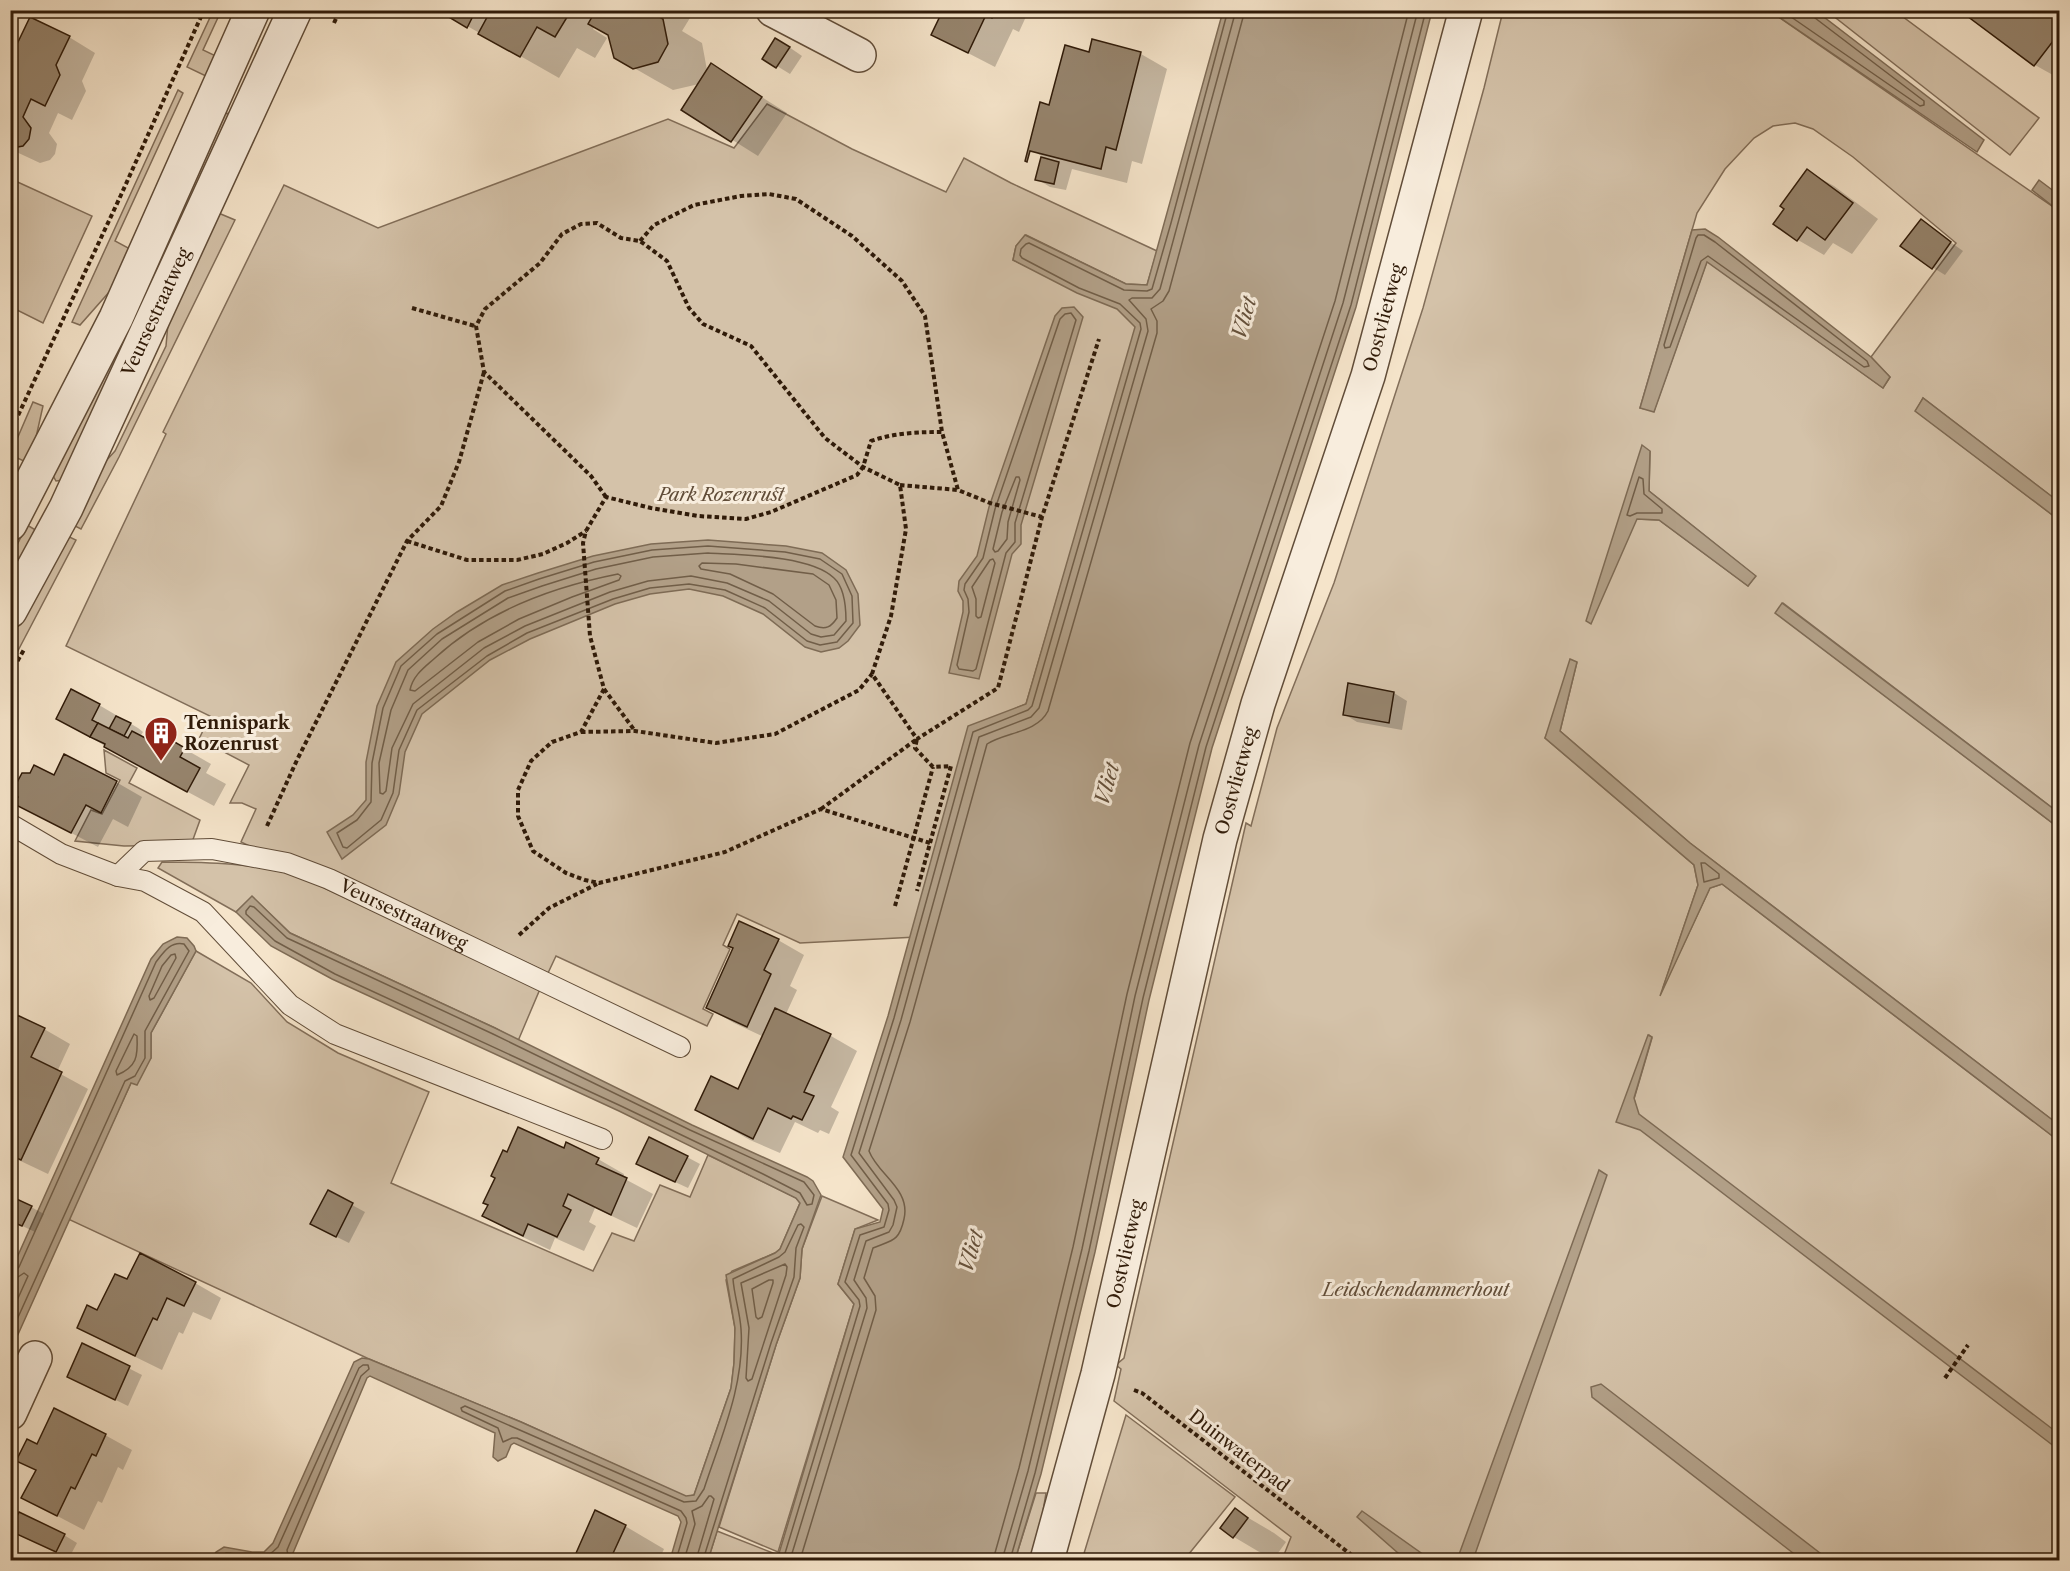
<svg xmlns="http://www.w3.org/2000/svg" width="2070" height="1571" viewBox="0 0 2070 1571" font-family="'Libre Caslon Text',serif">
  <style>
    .green { fill: #d4c2a9; stroke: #826e59; stroke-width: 1.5; fill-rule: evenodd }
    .water { fill: #b2a088; stroke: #7e6b55; stroke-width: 1.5 }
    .shadow { fill: #0003 }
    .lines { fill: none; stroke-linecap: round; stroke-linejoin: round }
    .shore { stroke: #715e48; stroke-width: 1.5 }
    .building { fill: #96846d; stroke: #301b09; stroke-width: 1.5 }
    .service-casing { stroke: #614d39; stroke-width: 22 }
    .minor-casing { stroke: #614d39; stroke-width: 36 }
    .tertiary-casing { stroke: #614d39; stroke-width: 36 }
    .path { stroke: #301b09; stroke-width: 4; stroke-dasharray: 4.5 3; stroke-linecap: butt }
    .service { stroke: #f8eddd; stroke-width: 20 }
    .minor { stroke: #f8eddd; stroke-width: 33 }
    .tertiary { stroke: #f8eddd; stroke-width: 33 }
    .labels { text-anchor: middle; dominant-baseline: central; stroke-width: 6; stroke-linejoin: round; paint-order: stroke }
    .street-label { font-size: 18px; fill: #301b09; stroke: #f8eddd }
    .park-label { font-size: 18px; font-style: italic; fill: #614d39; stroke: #f8eddd }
    .poi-label { font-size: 18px; font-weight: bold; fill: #301b09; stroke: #f8eddd; text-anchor: start }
    .water-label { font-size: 20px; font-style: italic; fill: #64503c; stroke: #f8eddd }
  </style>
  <rect width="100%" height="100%" fill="#f5e4ca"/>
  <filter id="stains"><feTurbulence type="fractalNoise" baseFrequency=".00333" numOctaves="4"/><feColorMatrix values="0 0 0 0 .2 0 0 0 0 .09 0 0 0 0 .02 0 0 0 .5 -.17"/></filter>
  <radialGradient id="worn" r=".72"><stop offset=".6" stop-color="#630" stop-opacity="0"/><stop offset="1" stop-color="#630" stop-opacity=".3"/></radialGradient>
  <!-- green -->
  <g class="green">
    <polygon points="213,11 221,11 203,50 220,58 210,78 187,67"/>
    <path d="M1503,11H1770L2059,211V502L1923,398L1916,411L2059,520V813L1783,603L1776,613L2059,828V1125L1690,843L1560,731L1577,662L1545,738L1694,865L1698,885L1663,988L1710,888L1722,884L2059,1141V1560H1282L1291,1537L1114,1401L1121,1369L1116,1365L1124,1358L1246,823L1251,826L1277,728L1334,583L1423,308L1484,88ZM1795,123L1813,129L1853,157L1956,243L1871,357L1890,377L1883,388L1707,261L1654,411L1640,408L1697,213L1725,169L1754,138L1773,126ZM1650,451L1649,491L1755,576L1748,586L1659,520L1636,519ZM1649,1035L1652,1038L1634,1099L1638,1114L1622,1108Z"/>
    <polygon points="1827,11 1895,11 2039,118 2010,155"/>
    <polygon points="178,90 183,93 115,241 132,250 118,282 80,325 72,322"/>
    <polygon points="767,104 852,149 946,192 964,158 1011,183 1157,251 1147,285 1126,284 1026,235 1016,246 1013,260 1146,320 1091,483 1026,704 1014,709 936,936 800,943 737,914 723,945 730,949 703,1009 713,1014 707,1026 556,956 548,973 515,957 500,965 241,842 256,809 242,803 230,803 249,765 199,739 210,716 66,646 166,434 163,432 284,185 378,228 668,119 734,148"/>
    <polygon points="229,113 233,120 64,480 56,481 52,474 220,115"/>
    <polygon points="11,179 92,216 43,323 11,307"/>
    <polygon points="216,212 235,220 119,457 81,529 69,523 92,476 115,451 166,346 169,312"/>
    <polygon points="33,402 43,406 30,464 11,455 11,453"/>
    <polygon points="27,525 39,532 11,590 10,559"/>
    <polygon points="63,534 76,540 11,664 11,638"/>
    <polygon points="104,750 137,768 129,783 200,820 191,845 124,846 75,841 91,810 102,814 120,780 106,773"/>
    <path d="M162,862C209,862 255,863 301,877L540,989L518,1041L495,1028L290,933L252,897L236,912L158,868Z"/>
    <polygon points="196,951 251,983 287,1022 338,1053 429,1092 391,1183 593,1271 612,1233 634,1241 660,1185 690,1197 708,1155 796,1198 800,1203 780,1249 775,1253 732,1271 726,1280 735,1328 734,1363 731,1388 694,1495 686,1497 521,1422 369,1359 68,1219 131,1083 151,1058 151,1033"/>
    <polygon points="822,1196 878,1220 855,1229 838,1284 854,1304 778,1552 719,1527 776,1345 800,1278 802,1249"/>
    <polygon points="1126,1415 1235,1497 1184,1560 1082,1560"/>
    <polygon points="1036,1493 1046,1493 1038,1541 1032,1560 1015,1560"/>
    <polygon points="717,1531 778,1555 777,1560 708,1560"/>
  </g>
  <!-- water -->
  <g class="water">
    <polygon points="1223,11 1432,11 1356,307 1212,748 1149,1000 1095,1252 1041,1474 1015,1560 777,1560 854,1304 838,1284 855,1229 880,1222 883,1209 843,1157 888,1016 968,726 1026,704 1135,327 1117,309 1077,293 1013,260 1016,246 1025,235 1126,284 1147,285"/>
    <polygon points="1770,11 1816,11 1984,140 1977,152"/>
    <polygon points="2039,180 2059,195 2059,211 2032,190"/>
    <polygon points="1705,229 1718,237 1871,357 1890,377 1883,388 1707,262 1654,412 1640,408 1692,230"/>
    <polygon points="1074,307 1083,317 1021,525 1021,544 1012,554 979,679 949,673 963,612 963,601 958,591 959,581 977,556 989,507 1055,316 1062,308"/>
    <polygon points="1923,398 2059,502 2059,520 1915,411"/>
    <polygon points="1642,445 1650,451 1649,491 1756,576 1748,586 1659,520 1637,519 1591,624 1586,621"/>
    <polygon points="708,540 786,546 822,553 846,570 858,594 860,625 848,641 839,648 821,652 805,647 763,614 723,596 689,589 650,594 615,604 530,639 490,660 422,714 405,752 399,794 386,825 342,859 327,832 353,815 366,800 366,762 377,706 396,662 433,629 457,612 502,585 538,573 593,556 651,544"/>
    <polygon points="1782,603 2059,813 2059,828 1775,613"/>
    <polygon points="1570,659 1577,662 1560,731 1690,843 2059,1125 2059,1141 1722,884 1710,888 1660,996 1698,885 1694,865 1545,738"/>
    <polygon points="252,896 290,933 495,1028 692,1125 807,1177 813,1181 821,1195 802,1249 800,1278 776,1345 708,1560 670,1560 681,1522 678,1516 514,1443 511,1445 506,1457 498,1461 493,1457 495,1433 370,1376 367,1378 293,1553 295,1560 210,1560 216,1552 224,1547 252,1552 264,1552 273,1543 354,1362 362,1358 369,1359 521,1422 686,1496 694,1495 731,1388 734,1363 735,1328 726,1275 775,1253 780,1249 800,1203 796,1198 619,1111 332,979 271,946 236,912"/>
    <polygon points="177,937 187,938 194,946 196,951 151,1033 151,1058 137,1085 131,1083 11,1350 11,1271 151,959 163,944"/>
    <polygon points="1648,1035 1652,1037 1634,1098 1639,1114 2059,1434 2059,1450 1640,1130 1616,1122"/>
    <polygon points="1599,1170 1607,1175 1473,1560 1457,1560"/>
    <polygon points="1601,1384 1829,1560 1802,1560 1592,1397 1591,1387"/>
    <polygon points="1362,1511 1431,1560 1406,1560 1357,1517"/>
  </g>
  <!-- shadow -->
  <g class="shadow">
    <polygon points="10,10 28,10 25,18"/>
    <polygon points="439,10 689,10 693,13 682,31 702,43 707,70 711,65 787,113 758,156 683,109 699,84 673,90 655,80 615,57 609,34 595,26 593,29 607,38 595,58 577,48 559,78"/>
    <polygon points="936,10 1029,10 1019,32 1013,29 995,67 933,35 943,14"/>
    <polygon points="2060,10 2060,79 2035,65"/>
    <polygon points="69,37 95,53 82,81 86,91 72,120 58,113 49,133 57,144 55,154 50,160 40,163 10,149 10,45 18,46"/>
    <polygon points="1093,41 1141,54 1167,69 1142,164 1132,161 1127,183 1072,169 1066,190 1050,187 1037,179 1043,157 1030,149 1050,107 1090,54"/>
    <polygon points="789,47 802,56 790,74 764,58"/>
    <polygon points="1807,171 1834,186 1878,219 1852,254 1833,243 1824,255 1798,240 1786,209"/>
    <polygon points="1921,221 1963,251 1945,275 1932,267"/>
    <polygon points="10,322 17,326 10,339"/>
    <polygon points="1350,685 1394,693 1407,701 1402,730 1357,722 1344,714"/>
    <polygon points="99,705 138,728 143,732 140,737 152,743 157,733 211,764 206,773 226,784 214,806 132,762 58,718"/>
    <polygon points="31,775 116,782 142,797 128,827 113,819 98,847 16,804"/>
    <polygon points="778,940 804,955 790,986 797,990 786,1014 831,1036 857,1051 831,1107 839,1112 829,1134 820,1130 818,1133 795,1122 780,1153 750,1140 697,1110 739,1091 764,1037 734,1023 708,1008"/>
    <polygon points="44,1029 70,1044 57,1072 88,1089 48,1174 10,1156 10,1032"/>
    <polygon points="565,1150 598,1159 624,1174 623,1178 653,1194 637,1228 595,1208 589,1222 596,1226 584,1251 555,1238 550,1250 510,1231 484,1216"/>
    <polygon points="687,1157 700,1164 688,1188 651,1171"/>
    <polygon points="328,1192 365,1212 349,1243 325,1231"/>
    <polygon points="31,1207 44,1214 35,1232 14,1222"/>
    <polygon points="127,1281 195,1283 221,1298 211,1320 193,1312 183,1334 179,1332 162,1370 105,1342 79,1327 98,1311"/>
    <polygon points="83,1345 142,1375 128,1406 69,1377"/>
    <polygon points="105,1435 132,1450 123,1470 118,1467 102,1503 98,1501 84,1530 23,1498 37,1471 18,1460 38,1446"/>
    <polygon points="1235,1510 1274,1533 1286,1542 1273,1560 1234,1537 1222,1528"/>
    <polygon points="596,1512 625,1526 664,1549 659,1560 574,1560"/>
    <polygon points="64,1535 77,1543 69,1558 25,1537"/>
  </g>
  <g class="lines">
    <!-- shore -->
    <g class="shore">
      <polyline points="1781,10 1920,106 1924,105 1924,101 1815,18 1813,10"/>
      <polygon points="1698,235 1704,235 1715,242 1867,361 1869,366 1864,367 1708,256 1701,261 1670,347 1665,348 1664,345 1696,238"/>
      <polygon points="1071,313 1076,320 1015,523 1015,542 1006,553 976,669 973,671 959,669 957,665 969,612 968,599 964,590 965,584 983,558 995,509 1060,319 1065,314"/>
      <polygon points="1016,477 1019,477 1020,480 1008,522 1007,539 998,551 995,552 993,549 1002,512"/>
      <polygon points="1639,477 1643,479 1644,494 1662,509 1662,513 1637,513 1630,516 1627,515"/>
      <polygon points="708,546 785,552 820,559 842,574 852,596 853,623 837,642 820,645 807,641 765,608 725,590 689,584 650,588 613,599 527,633 487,656 417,710 399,750 393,793 381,820 347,848 343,847 337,833 357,820 371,802 372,763 383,708 401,666 437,634 505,591 539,579 594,562 652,550"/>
      <path d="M708,553C740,555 810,555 834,578C845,588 846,607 846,621L834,635L821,637L811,634L769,601L727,583L691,576L648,581L610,592L525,626L484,648L413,704L392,748L386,791L383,794L380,793L379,763L391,710L408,670L442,639L508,598L542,586L596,569L653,557Z"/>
      <polygon points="993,559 995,563 981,617 978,618 976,616 976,599 972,587 990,560"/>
      <path d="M702,563L736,564L813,574L829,585L836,600L837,618C831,627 826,630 815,626L773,594L730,574L701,569L699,566Z"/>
      <path d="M618,574L621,576L619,580L572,597L519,619L478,642L415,691L410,690C413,675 425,667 435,658C485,612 552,587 618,574Z"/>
      <polygon points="1701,863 1705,863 1719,874 1719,878 1704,882"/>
      <polygon points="250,906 254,907 287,938 493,1034 690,1130 804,1182 814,1195 812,1204 807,1205 800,1193 763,1174 621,1106 335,974 275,941 246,914 246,911"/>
      <polygon points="175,954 176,958 154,998 150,1000 149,996 162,966 171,955"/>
      <path d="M134,1034L137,1036C138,1056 137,1067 117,1075L116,1071Z"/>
      <polygon points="785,1264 787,1267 786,1275 752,1379 748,1381 746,1378 749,1328 741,1283"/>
      <path d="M10,1271L16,1270L19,1267L156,962C163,953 170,941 184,944L189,951L145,1031V1058L135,1076L125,1081L10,1335"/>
      <polyline points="10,1279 18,1277 24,1273 28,1276 10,1316"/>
      <polygon points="769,1280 773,1280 773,1283 762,1317 758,1319 756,1317 752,1289"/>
      <path d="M217,1560L226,1553C251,1554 257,1568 278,1547L359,1368L363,1365H368L369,1369L361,1376L287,1550L289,1560"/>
      <path d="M676,1560L687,1523L686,1518L681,1511L517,1438H512L503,1442L498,1428L462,1411L461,1408L465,1406L684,1502L696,1501L704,1489C721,1437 745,1384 741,1329C740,1312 734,1295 733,1279L779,1257L785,1252L798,1225L801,1224L804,1227L796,1248L794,1277L771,1343L703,1560"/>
      <polyline points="684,1560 695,1524 692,1511 702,1506 709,1496 711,1496 714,1499 696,1560"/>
      <polyline points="783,1560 860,1306 859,1300 845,1282 860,1235 884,1227 889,1210 888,1204 851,1155 894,1018 973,732 1028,710 1032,706 1141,329 1140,323 1120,304 1079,288 1022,258 1020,255 1021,249 1026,244 1029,243 1124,290 1147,291 1152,289 1171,223 1228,10"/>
      <polyline points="790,1560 867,1308 866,1298 854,1280 866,1241 889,1232 893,1225 897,1207 894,1200 859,1153 901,1020 979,737 1031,717 1039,708 1148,331 1146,319 1129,300 1132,298 1152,298 1160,289 1236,10"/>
      <path d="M800,1560L876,1310L875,1296L864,1278L873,1248C892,1240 899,1242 904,1219C911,1189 878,1175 869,1151L910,1022L987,744C1005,732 1037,733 1048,711L1157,333V321L1151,309L1163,301L1169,291L1245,10"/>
      <polyline points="993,1560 1019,1468 1073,1247 1127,994 1190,743 1335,301 1409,10"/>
      <polyline points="1002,1560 1028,1471 1082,1249 1135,996 1199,745 1343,303 1418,10"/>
      <polyline points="1010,1560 1035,1473 1089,1251 1143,998 1206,747 1351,305 1426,10"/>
    </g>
  </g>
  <!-- building -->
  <g class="building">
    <polygon points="437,10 476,10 467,28"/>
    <polygon points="491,10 563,10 569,14 555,37 537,27 520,57 478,34"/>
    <polygon points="596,10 647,10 663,19 668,44 658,62 633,69 614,58 608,35 588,24"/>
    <polygon points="939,10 995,10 992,18 986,15 968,53 931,35 942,12"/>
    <polygon points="1959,10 2060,10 2060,32 2034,66"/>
    <polygon points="30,17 70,36 56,65 60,75 45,106 31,99 23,117 31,128 29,139 23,146 12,148 10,148 10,41 17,44"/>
    <polygon points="775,38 790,47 776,68 762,59"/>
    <polygon points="1092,39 1141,52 1116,150 1106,147 1101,169 1030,151 1027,162 1025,161 1040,102 1049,105 1065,45 1089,52"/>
    <polygon points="711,63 762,97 731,142 681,110"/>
    <polygon points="1041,157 1059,162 1054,184 1035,180"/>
    <polygon points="1807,169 1853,203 1825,240 1807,227 1797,241 1773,224 1784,209 1780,206"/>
    <polygon points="1921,219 1951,242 1932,269 1900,246"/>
    <polygon points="1348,683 1394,692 1389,723 1343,715"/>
    <polygon points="71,689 100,704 92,720 98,723 90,737 56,719"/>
    <polygon points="116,716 131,723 124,736 109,729"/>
    <polygon points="98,723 128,738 132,731 151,741 156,731 185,748 180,757 200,768 187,792 104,747 105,744 90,737"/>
    <polygon points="64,754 117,781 101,813 86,805 71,833 14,804 18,797 13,790 22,773 30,773 34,765 54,775"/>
    <polygon points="739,921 779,939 764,970 771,974 747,1027 706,1008 733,948 728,946"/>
    <polygon points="775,1008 831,1034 804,1092 814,1096 802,1120 793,1116 791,1119 768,1108 753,1139 695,1110 711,1076 738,1089"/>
    <polygon points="17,1015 45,1028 31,1057 62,1072 21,1160 10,1155 10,1028"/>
    <polygon points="518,1127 564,1148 566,1142 599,1158 596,1164 627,1178 611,1215 568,1194 563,1206 571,1210 557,1237 528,1224 523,1236 482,1216 488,1205 483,1203 495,1178 491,1176 503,1150 507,1152"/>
    <polygon points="649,1137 688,1156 675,1182 636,1164"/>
    <polygon points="328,1190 353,1203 336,1237 310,1224"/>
    <polygon points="10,1196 32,1206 22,1226 10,1221"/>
    <polygon points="140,1253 196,1282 184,1306 167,1298 157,1320 153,1318 135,1356 77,1328 87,1305 97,1310 115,1274 127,1279"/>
    <polygon points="82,1343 130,1366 115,1400 67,1377"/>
    <polygon points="54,1408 106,1434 96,1456 92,1454 75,1489 71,1487 57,1516 21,1498 36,1470 16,1461 27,1439 37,1444"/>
    <polygon points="1235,1508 1248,1518 1233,1538 1220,1528"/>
    <polygon points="595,1510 626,1525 610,1560 573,1560"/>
    <polygon points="19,1512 65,1534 56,1552 10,1531"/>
    <polygon points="10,1550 31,1560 10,1560"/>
  </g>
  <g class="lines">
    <!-- service casing -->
    <g class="service-casing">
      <g id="service">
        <polyline points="10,824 61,854 118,876 145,881 203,912 290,1005 335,1034 602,1139"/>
        <path id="s1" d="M118,876L144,851L212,849L287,863L329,879L680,1047"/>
      </g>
    </g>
    <!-- minor casing -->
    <g class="minor-casing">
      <g id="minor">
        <polyline points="773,10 859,55"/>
        <polyline points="10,1413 35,1358"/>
        <path id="s2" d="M1047,1560L1098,1374L1220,839L1258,704L1368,376L1466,10"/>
      </g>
    </g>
    <!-- tertiary casing -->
    <g class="tertiary-casing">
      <g id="tertiary">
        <polyline points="10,524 116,318 253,10"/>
        <path id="s3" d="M10,611L66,508L295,10"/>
      </g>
    </g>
    <!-- path -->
    <g class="path">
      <polyline points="334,23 340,10"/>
      <polyline points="640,241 654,225 694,205 741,196 769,194 796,199 852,236 902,281 925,316 942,432"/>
      <polyline points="412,308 475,326"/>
      <polyline points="15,422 121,195 204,10"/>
      <polyline points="900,485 958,490"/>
      <polyline points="606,497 591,476 484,372 476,326 485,309 540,263 562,234 581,224 597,223 621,238 640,241 667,261 689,308 703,324 751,346 825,438 863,467 900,485 906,529 891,616 872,674 917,739 998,688 1042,517 1099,339"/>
      <polyline points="407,541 467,560 517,560 543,554 567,543 586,531"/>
      <polyline points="10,674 25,648"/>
      <polyline points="604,689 635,731"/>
      <polyline points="581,732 635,731 716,743 775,734 859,690 872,674"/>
      <polyline points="821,809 917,739 915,748 933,767 951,766 917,891"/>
      <polyline points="267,826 297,760 407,541 441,506 459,462 484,372"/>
      <path d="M930,843L821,809L725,852L599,883L585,880L566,873L533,851L518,816V790L531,761L552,742L581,732L604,689L590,636L583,543L586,531L606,497L651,508L698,516L746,519L771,512L857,475L863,467L871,441C894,433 918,432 942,432L958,490L990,503L1042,517"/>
      <polyline points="895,906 933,767"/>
      <polyline points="519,935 549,908 597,884"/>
      <polyline points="1945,1378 1968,1345"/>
      <polyline points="1134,1390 1142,1393 1358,1560"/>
    </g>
    <!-- service -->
    <use href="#service" class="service"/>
    <!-- minor -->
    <use href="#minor" class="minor"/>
    <!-- tertiary -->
    <use href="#tertiary" class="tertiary"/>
  </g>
  <!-- icons -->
  <defs>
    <g id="building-pin" transform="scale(1.725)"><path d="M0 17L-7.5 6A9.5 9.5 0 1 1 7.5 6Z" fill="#8f2418" stroke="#f8eddd"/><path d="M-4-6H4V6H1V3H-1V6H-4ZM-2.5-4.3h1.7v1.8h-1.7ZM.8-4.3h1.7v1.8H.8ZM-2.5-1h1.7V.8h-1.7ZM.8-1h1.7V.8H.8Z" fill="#fff"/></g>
  </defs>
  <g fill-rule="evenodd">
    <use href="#building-pin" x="161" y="733"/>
  </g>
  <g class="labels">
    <!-- street labels -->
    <g class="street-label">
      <text stroke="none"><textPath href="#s3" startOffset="333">Veursestraatweg</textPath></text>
      <text stroke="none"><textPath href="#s2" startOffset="1288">Oostvlietweg</textPath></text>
      <text stroke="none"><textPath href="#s2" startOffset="802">Oostvlietweg</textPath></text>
      <text stroke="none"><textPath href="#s1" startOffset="308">Veursestraatweg</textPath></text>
      <text stroke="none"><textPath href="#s2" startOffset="316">Oostvlietweg</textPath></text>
      <text transform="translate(1239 1451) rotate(38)">Duinwaterpad</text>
    </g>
    <!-- park labels -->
    <g class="park-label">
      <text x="721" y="495">Park Rozenrust</text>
      <text x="1416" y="1290">Leidschendammerhout</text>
    </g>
    <!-- poi labels -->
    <g class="poi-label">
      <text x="184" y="723">Tennispark<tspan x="184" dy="21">Rozenrust</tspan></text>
    </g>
    <!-- water labels -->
    <g class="water-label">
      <text transform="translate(1244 318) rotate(-74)">Vliet</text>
      <text transform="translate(1107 784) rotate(-74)">Vliet</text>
      <text transform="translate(971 1251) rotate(-74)">Vliet</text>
    </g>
  </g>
  <!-- margin -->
  <rect width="2070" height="1571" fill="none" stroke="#f5e4ca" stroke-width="36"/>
  <rect x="12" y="12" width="2046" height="1547" fill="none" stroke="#301b09" stroke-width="3"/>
  <rect x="18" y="18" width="2034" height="1535" fill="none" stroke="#301b09" stroke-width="1.5"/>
  <rect width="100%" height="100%" filter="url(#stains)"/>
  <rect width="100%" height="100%" fill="url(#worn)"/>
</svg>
